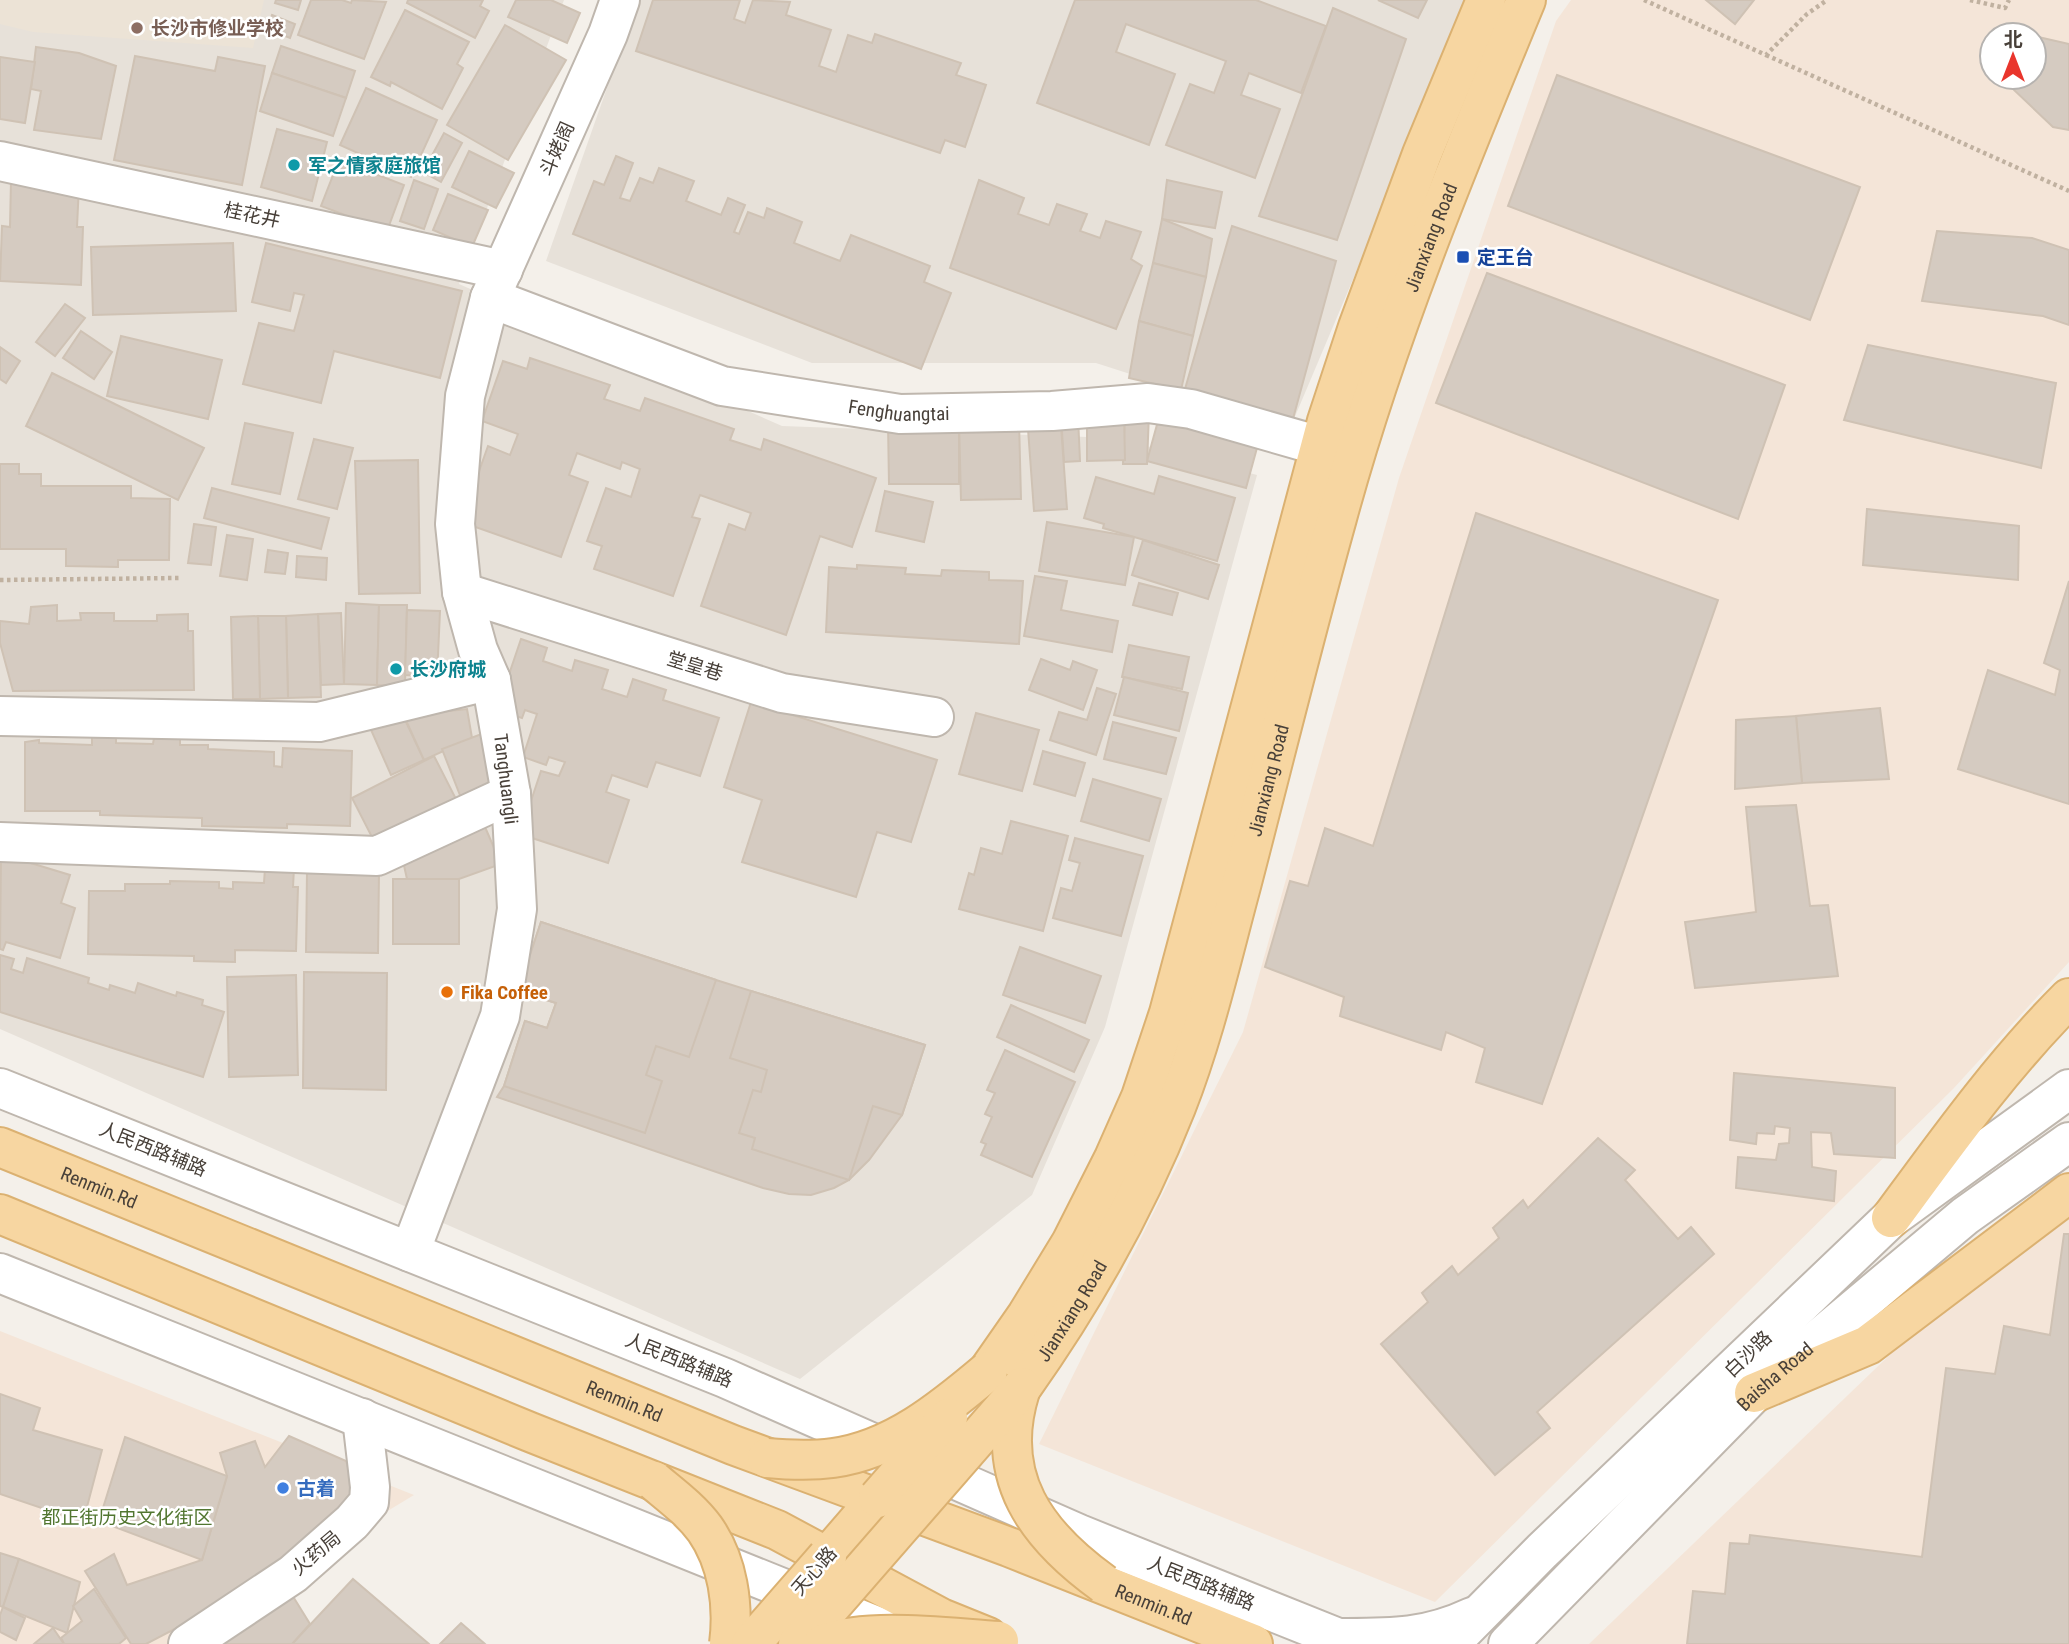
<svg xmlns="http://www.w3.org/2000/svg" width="2069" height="1644" viewBox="0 0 2069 1644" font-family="'Roboto Condensed','Noto Sans SC',sans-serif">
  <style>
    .residential { fill: #e7e1d9 }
    .commercial { fill: #f4e5d8; fill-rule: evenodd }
    .education { fill: #ece3d6 }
    .building { fill: #d5cbc1; stroke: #cfc2b4; stroke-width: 2 }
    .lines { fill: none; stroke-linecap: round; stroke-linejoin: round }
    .minor-casing { stroke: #bfb7ae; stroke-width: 42 }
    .major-casing { stroke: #dbb171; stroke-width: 42 }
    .path { stroke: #c0b1a0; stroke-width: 4.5; stroke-dasharray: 3.5 3.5; stroke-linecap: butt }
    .minor { stroke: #fff; stroke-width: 38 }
    .major { stroke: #f7d6a1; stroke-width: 38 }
    .major-bridge-casing { stroke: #dbb171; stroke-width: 42; stroke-linecap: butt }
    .major-bridge { stroke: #f7d6a1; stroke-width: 38 }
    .education-dot { fill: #8d6e63; stroke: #fff; stroke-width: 2.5 }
    .culture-dot { fill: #0f9aa8; stroke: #fff; stroke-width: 2.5 }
    .transit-dot { fill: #1a4fb4; stroke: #fff; stroke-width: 2.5 }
    .food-dot { fill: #e8710a; stroke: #fff; stroke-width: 2.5 }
    .shop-dot { fill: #3f7fe0; stroke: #fff; stroke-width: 2.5 }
    .labels { text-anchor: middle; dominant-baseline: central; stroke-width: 5; stroke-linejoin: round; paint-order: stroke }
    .education-label { font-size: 19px; font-weight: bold; fill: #785e54; stroke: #fff; text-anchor: start }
    .street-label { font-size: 19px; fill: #484039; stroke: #fff }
    .culture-label { font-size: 19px; font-weight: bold; fill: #0d838f; stroke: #fff; text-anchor: start }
    .transit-label { font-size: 19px; font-weight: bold; fill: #164399; stroke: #fff; text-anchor: start }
    .food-label { font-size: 19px; font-weight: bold; fill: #c56008; stroke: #fff; text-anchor: start }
    .shop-label { font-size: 19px; font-weight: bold; fill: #366cbe; stroke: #fff; text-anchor: start }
    .park-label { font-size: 19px; fill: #517630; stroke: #fff }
  </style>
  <rect width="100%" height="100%" fill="#f4f0ea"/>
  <!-- residential -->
  <g class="residential">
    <polygon points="0,0 564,0 459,284 782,426 1116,438 1257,475 1105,1027 1032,1195 800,1379 0,1029"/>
    <polygon points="638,0 1471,0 1291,426 1096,363 812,363 546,261"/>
  </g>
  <!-- commercial -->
  <g class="commercial">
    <path d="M1571,0H2069V962L1954,1088L1435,1602L1039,1444L1243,1032L1399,478L1556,21ZM1992,35H2034V77H1992Z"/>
    <polygon points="2069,1217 2069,1644 1589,1644 1899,1346"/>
    <polygon points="0,1331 414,1495 168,1644 0,1644"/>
  </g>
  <!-- education -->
  <polygon class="education" points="0,0 264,0 253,48 33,32 0,24"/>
  <!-- building -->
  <g class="building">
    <polygon points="276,0 301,0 298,10 275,3"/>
    <polygon points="311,0 342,0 351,3 352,0 386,2 364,59 298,35"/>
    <polygon points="408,0 483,0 480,6 489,11 475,38 407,3"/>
    <polygon points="516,0 551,0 580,13 567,43 508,17"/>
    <polygon points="653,0 740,0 734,19 745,23 753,0 790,2 786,15 831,30 819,66 836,72 848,35 872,43 875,34 961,63 956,75 986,85 965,147 945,140 940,153 636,51"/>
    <polygon points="1075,0 1256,0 1326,26 1301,93 1249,73 1241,95 1280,109 1255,178 1166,145 1190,84 1214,93 1226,61 1126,24 1116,52 1175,74 1149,145 1037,103"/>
    <polygon points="1378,0 1427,0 1418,18"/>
    <polygon points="1706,0 1754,0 1735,24"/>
    <polygon points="1333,8 1406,39 1337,240 1259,216"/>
    <polygon points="405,10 469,42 457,64 463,68 442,109 391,82 390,86 371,77"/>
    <polygon points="272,15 295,24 290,38 267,29"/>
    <polygon points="505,25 566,60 508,160 447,125"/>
    <polygon points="2034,36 2069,44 2069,130 2053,127 2014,90 2017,77 2034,77"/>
    <polygon points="281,46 355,71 346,98 272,73"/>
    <polygon points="36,47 79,53 116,66 101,139 34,130 41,91 31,89"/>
    <polygon points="135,56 215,71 218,57 265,66 242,185 114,160"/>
    <polygon points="0,57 35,62 25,123 0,119"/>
    <polygon points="272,73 346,98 333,136 260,111"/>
    <polygon points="1557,75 1860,187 1810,320 1508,206"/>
    <polygon points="366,88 437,120 411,177 340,145"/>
    <polygon points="277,129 327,142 312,201 261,187"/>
    <polygon points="444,133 462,143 441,182 423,172"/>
    <polygon points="469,151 514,173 496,208 452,187"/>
    <polygon points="616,156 633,163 620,198 630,201 640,178 653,183 659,168 694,181 686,201 721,215 728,198 745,205 734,232 739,234 748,212 764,218 767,208 802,222 794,243 840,261 851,235 930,266 924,282 951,293 921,369 573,234 594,181 604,185"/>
    <polygon points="339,160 404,185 387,231 321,206"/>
    <polygon points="414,180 438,189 424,229 400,221"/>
    <polygon points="979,180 1024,198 1018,214 1049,225 1057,204 1087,214 1080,231 1100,238 1106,221 1141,232 1131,259 1142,266 1116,329 950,268"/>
    <polygon points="1167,180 1222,192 1215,228 1162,219"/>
    <polygon points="11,181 79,185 77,227 83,227 81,285 0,281 2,226 10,227"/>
    <polygon points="448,194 488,210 472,247 433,230"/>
    <polygon points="1162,219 1212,239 1206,277 1153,263"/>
    <polygon points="1232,226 1336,261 1291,426 1183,396"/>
    <polygon points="1937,231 2032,238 2069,250 2069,325 2043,316 1922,301"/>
    <polygon points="233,243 236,311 93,315 91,247"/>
    <polygon points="266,243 462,291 440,378 334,351 321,403 243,384 259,323 294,331 304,295 294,293 290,311 252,302"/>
    <polygon points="1153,263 1206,277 1193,336 1139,321"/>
    <polygon points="1487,273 1785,385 1738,519 1436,403"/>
    <polygon points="65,304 85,318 55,356 36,342"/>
    <polygon points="1139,321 1193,336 1181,390 1129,378"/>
    <polygon points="81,331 112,352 94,379 63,358"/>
    <polygon points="121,336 222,360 208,419 107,396"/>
    <polygon points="1868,345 2056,383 2041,468 1844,420"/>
    <polygon points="0,347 20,361 6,383 0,379"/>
    <polygon points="530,358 610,385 604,399 640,411 645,398 734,429 730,440 761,450 764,439 876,478 852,547 820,536 786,635 701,606 729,524 745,530 751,513 700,495 692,517 700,519 673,596 594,569 602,546 587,541 606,488 631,497 640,469 622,462 620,469 577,453 569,475 588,482 561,557 461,522 488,446 510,455 518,434 482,421 503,361 527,369"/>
    <polygon points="52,373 204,448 178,500 26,426"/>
    <polygon points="1161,410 1260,437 1246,488 1147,461"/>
    <polygon points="1125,412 1149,413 1147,464 1123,464"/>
    <polygon points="1087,414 1124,414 1125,460 1087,461"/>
    <polygon points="1061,417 1078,417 1080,461 1064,462"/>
    <polygon points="1019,421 1021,499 961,500 959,422"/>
    <polygon points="959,422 959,484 889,484 888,423"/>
    <polygon points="245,423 293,433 280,494 232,484"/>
    <polygon points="1061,426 1067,509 1034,511 1028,429"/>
    <polygon points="314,439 353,448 337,509 298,499"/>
    <polygon points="418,460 420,593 359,594 355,461"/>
    <polygon points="0,464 19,464 19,474 41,474 41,486 131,486 131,498 170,499 169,560 118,560 118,567 66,566 66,549 0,549"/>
    <polygon points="1159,476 1235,498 1217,561 1103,528 1104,524 1084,518 1096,477 1154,494"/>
    <polygon points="212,488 329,518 321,549 204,518"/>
    <polygon points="885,491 933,502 924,542 876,531"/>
    <polygon points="1867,509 2019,526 2018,580 1863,565"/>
    <polygon points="1476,513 1718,600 1542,1104 1476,1082 1485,1048 1446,1032 1441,1050 1340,1016 1344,997 1265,967 1290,881 1308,886 1325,828 1373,846"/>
    <polygon points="1047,522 1134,537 1125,585 1039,571"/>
    <polygon points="194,524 216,527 211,565 188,563"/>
    <polygon points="227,535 253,539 247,580 220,576"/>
    <polygon points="1143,540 1219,565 1208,599 1132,575"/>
    <polygon points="268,550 288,553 285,574 265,572"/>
    <polygon points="297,556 327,558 326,580 296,577"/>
    <polygon points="857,565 906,568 905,574 941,576 942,570 989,572 989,580 1023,581 1019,644 826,632 829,567 857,569"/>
    <polygon points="1035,576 1067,581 1061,610 1118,621 1112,652 1024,636"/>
    <polygon points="2069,581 2069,804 1958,769 1988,670 2055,695 2060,670 2044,663"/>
    <polygon points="1139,583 1178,593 1172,615 1133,605"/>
    <polygon points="346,603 379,605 377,685 344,684"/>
    <polygon points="57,605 57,621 81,620 80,613 114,613 114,621 157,621 157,615 188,614 188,631 193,631 194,690 13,691 0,643 0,621 29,624 31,607"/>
    <polygon points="379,605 407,605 405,686 377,685"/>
    <polygon points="407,610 440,611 437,677 405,675"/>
    <polygon points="341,613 344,684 321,685 318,614"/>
    <polygon points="318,614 321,697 288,698 286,616"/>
    <polygon points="258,616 286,616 288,698 260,699"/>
    <polygon points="258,616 260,699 233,699 231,617"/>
    <polygon points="521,639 547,648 543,661 572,671 575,660 608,670 602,689 627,697 633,679 666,690 663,700 719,718 700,776 656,762 647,787 612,775 606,792 629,800 608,863 520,834 541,771 559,776 565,762 549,757 546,765 523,757 537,714 525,710 522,718 497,710"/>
    <polygon points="1129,645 1189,657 1182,689 1122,677"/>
    <polygon points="1041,659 1070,670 1073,661 1097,670 1083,710 1029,690"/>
    <polygon points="1124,677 1188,693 1179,731 1114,715"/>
    <polygon points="1097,688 1116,694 1096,755 1050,740 1059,712 1087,720"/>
    <polygon points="751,702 937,760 911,842 877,832 856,897 742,862 762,800 724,787"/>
    <polygon points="1880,708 1889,779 1802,783 1796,716"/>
    <polygon points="400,709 424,760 391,775 368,723"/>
    <polygon points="467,709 472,738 424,760 404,716"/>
    <polygon points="976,713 1039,730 1022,791 959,774"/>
    <polygon points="1796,716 1802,783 1735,789 1736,720"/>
    <polygon points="1113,722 1176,738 1166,774 1104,759"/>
    <polygon points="484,733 505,786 463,803 442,749"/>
    <polygon points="92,736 116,736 116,743 153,744 154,738 180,739 180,745 208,745 208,749 274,752 274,766 282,767 283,748 352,751 350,826 287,824 287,828 202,826 202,818 100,815 100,811 25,811 25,742 39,740 39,743 92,745"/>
    <polygon points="1043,751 1085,763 1075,796 1034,784"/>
    <polygon points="434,756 458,803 376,845 352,798"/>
    <polygon points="1093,779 1161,799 1149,841 1081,821"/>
    <polygon points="1796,805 1810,906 1828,905 1838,976 1695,988 1685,922 1756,912 1746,807"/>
    <polygon points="1011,821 1068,836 1043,931 959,909 969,873 974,875 981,848 1002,854"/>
    <polygon points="485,827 501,864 459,879 407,879 403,861"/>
    <polygon points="1075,838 1143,856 1121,936 1053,918 1061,888 1072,891 1080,863 1069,860"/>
    <polygon points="1,854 70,875 61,903 75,908 60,958 6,942 3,950 0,949"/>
    <polygon points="265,868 294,868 293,887 298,887 296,951 235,950 235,962 194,961 194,956 88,954 89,891 125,891 125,884 170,884 170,881 219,882 219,888 233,889 233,882 264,883"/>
    <polygon points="307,872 379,872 378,953 306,952"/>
    <rect x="393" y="879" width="66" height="65"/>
    <polygon points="541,922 716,980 925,1045 902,1115 869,1160 849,1180 834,1188 811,1195 789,1194 763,1188 497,1097 504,1086 525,1021 547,1028 556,1003 518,991"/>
    <polygon points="541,922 716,980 689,1057 656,1046 646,1075 662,1081 645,1133 504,1086 525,1021 547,1028 556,1003 518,991"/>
    <polygon points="1020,947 1101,976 1085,1023 1003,995"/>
    <polygon points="0,955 14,959 11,969 23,973 27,958 89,978 88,983 109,990 110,985 135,993 138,983 176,996 177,992 203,1000 202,1005 224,1012 203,1077 0,1012"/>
    <polygon points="304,972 387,973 386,1090 303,1088"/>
    <polygon points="296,975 298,1075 229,1077 227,977"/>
    <polygon points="751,991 925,1045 902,1115 873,1106 849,1180 752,1149 755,1138 739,1133 753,1090 761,1092 767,1070 730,1058"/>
    <polygon points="1011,1005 1089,1040 1074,1072 997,1037"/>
    <polygon points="1005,1050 1075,1082 1032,1177 981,1155 986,1144 981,1142 992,1117 985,1114 995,1093 987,1090"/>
    <polygon points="1734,1073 1895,1088 1895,1158 1834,1154 1831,1133 1811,1132 1812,1167 1836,1171 1834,1201 1736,1188 1738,1157 1776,1160 1779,1144 1789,1143 1790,1128 1775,1126 1774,1134 1757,1133 1756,1144 1730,1140"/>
    <polygon points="1598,1138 1635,1170 1625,1180 1678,1239 1691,1227 1714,1254 1537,1412 1550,1428 1495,1475 1381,1344 1428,1302 1422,1293 1452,1266 1458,1275 1499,1238 1493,1228 1523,1200 1528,1208"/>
    <polygon points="2064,1234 2069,1234 2069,1644 1687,1644 1693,1591 1725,1594 1730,1543 1749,1544 1750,1535 1922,1557 1946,1368 1995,1374 2004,1326 2050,1335"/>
    <polygon points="0,1394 40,1408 33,1430 102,1450 83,1522 0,1494"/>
    <polygon points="289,1436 346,1461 368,1528 146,1644 131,1644 85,1571 114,1554 127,1585 202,1560 227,1476 220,1453 255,1441 265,1467"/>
    <polygon points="125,1437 227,1476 202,1560 99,1521"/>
    <polygon points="0,1553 19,1559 3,1607 0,1606"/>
    <polygon points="19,1559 80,1582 67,1633 3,1607"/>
    <polygon points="353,1579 429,1644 292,1644"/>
    <polygon points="94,1589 126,1638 119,1644 64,1644 61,1638 82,1621 73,1606"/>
    <polygon points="289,1590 310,1624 292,1644 188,1644"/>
    <polygon points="3,1607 25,1618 16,1640 0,1632 0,1615"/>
    <polygon points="461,1623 485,1644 440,1644"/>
    <polygon points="53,1628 64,1644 34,1644"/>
  </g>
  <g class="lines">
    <!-- minor casing -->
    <g class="minor-casing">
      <g id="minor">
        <polyline points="0,161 503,270"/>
        <path id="s1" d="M490,298L722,386L900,414L1052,411L1148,403L1191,409L1320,446"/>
        <polyline points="462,592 782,693 934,717"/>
        <polyline points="0,716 319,722 491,680"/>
        <polyline points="0,842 377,856 511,794"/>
        <polyline points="0,1088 725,1378 1079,1534 1353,1644"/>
        <polyline points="410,1252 500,1016 517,909 511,794 491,680 478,650 462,592 455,524 465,396 490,298 608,34 620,0"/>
        <polyline points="0,1273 904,1637"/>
        <path d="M1339,1638C1390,1638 1425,1639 1472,1617"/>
        <polyline points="188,1644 293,1574 352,1522 369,1502 370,1487 362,1418"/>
        <polyline points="1450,1644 1542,1551 1891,1218 2069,1089"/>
        <path id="s2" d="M1508,1644L1754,1393L1965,1216L2069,1142"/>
      </g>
    </g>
    <!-- major casing -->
    <g class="major-casing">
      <g id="major">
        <path id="s3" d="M0,1147L733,1445L1009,1547L1253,1644"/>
        <polyline points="0,1214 530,1432 777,1530 941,1618 988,1637"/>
        <path d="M1891,1218C1947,1142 2002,1065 2069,998"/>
        <polyline points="988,1371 1027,1315 1071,1243 1114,1158 1141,1097 1169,1013 1327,421 1358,327 1422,154 1486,0"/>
        <path id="s4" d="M1022,1387C1083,1301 1137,1206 1176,1107C1204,1036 1221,960 1241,886C1273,763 1303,640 1337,518C1385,341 1456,169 1526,0"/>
        <polyline points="1754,1393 1868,1345 2069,1193"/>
        <polyline points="827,1557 878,1498"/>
      </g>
    </g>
    <!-- path -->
    <g class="path">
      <polyline points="1644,0 1766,55 1807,14 1827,0"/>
      <polyline points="1970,0 2005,8 2009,0"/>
      <polyline points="1766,55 2069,191"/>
      <polyline points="0,580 179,578"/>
    </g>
    <!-- minor -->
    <use href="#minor" class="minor"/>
    <!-- major -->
    <use href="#major" class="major"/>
    <!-- major-bridge casing -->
    <g class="major-bridge-casing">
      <g id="major-bridge">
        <path d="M1020,1391C993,1477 1036,1535 1104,1584"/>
        <path d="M767,1458C789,1460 811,1461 833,1458C893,1450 943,1409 988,1371"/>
        <path d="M654,1481C672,1496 691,1510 705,1529C728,1562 734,1605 729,1644"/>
        <polyline points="878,1498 948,1418"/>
        <polyline points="751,1644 827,1557"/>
        <polyline points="798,1644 1022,1387"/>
        <path d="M823,1644C870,1627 948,1638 999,1641"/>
      </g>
    </g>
    <!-- major-bridge -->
    <use href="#major-bridge" class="major-bridge"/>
  </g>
  <!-- markers -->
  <circle class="education-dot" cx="137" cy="28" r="7"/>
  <g class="culture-dot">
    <circle cx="294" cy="165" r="7"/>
    <circle cx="396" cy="669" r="7"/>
  </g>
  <rect class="transit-dot" x="1456" y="250" width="14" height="14" rx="3.5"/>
  <circle class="food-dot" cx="447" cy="992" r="7"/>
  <circle class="shop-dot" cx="283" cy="1488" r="7"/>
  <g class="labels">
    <!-- education labels -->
    <g class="education-label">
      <text x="151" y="28">长沙市修业学校</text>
    </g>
    <!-- street labels -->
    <g class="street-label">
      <text transform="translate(557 149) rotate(-66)">斗姥阁</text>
      <text transform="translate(252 215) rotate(12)">桂花井</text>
      <text stroke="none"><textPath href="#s4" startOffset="1227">Jianxiang Road</textPath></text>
      <text stroke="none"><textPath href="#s1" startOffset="427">Fenghuangtai</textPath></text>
      <text transform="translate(695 666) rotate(17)">堂皇巷</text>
      <text transform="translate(506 779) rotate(83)">Tanghuangli</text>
      <text stroke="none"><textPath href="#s4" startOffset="660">Jianxiang Road</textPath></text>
      <text transform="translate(153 1149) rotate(22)">人民西路辅路</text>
      <text stroke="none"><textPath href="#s3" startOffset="107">Renmin.Rd</textPath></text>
      <text stroke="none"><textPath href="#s4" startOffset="91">Jianxiang Road</textPath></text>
      <text transform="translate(1748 1354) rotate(-44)">白沙路</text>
      <text transform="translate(679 1360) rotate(22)">人民西路辅路</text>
      <text stroke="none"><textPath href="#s2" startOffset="378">Baisha Road</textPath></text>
      <text stroke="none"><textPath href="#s3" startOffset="674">Renmin.Rd</textPath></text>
      <text transform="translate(316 1553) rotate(-40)">火药局</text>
      <text transform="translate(814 1571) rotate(-49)">天心路</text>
      <text transform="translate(1201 1583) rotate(22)">人民西路辅路</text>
      <text stroke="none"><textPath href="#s3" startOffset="1241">Renmin.Rd</textPath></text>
    </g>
    <!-- culture labels -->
    <g class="culture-label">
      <text x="308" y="165">军之情家庭旅馆</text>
      <text x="410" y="669">长沙府城</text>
    </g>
    <!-- transit labels -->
    <g class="transit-label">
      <text x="1477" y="257">定王台</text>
    </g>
    <!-- food labels -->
    <g class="food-label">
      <text x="461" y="992">Fika Coffee</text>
    </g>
    <!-- shop labels -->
    <g class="shop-label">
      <text x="297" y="1488">古着</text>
    </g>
    <!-- park labels -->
    <g class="park-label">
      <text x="127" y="1517">都正街历史文化街区</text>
    </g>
  </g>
  <!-- north arrow -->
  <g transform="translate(2013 56)"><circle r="33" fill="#ffffff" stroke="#b6b3b0" stroke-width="2"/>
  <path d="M0-5L12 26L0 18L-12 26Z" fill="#e9352c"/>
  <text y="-10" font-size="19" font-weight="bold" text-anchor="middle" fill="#484039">北</text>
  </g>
</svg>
